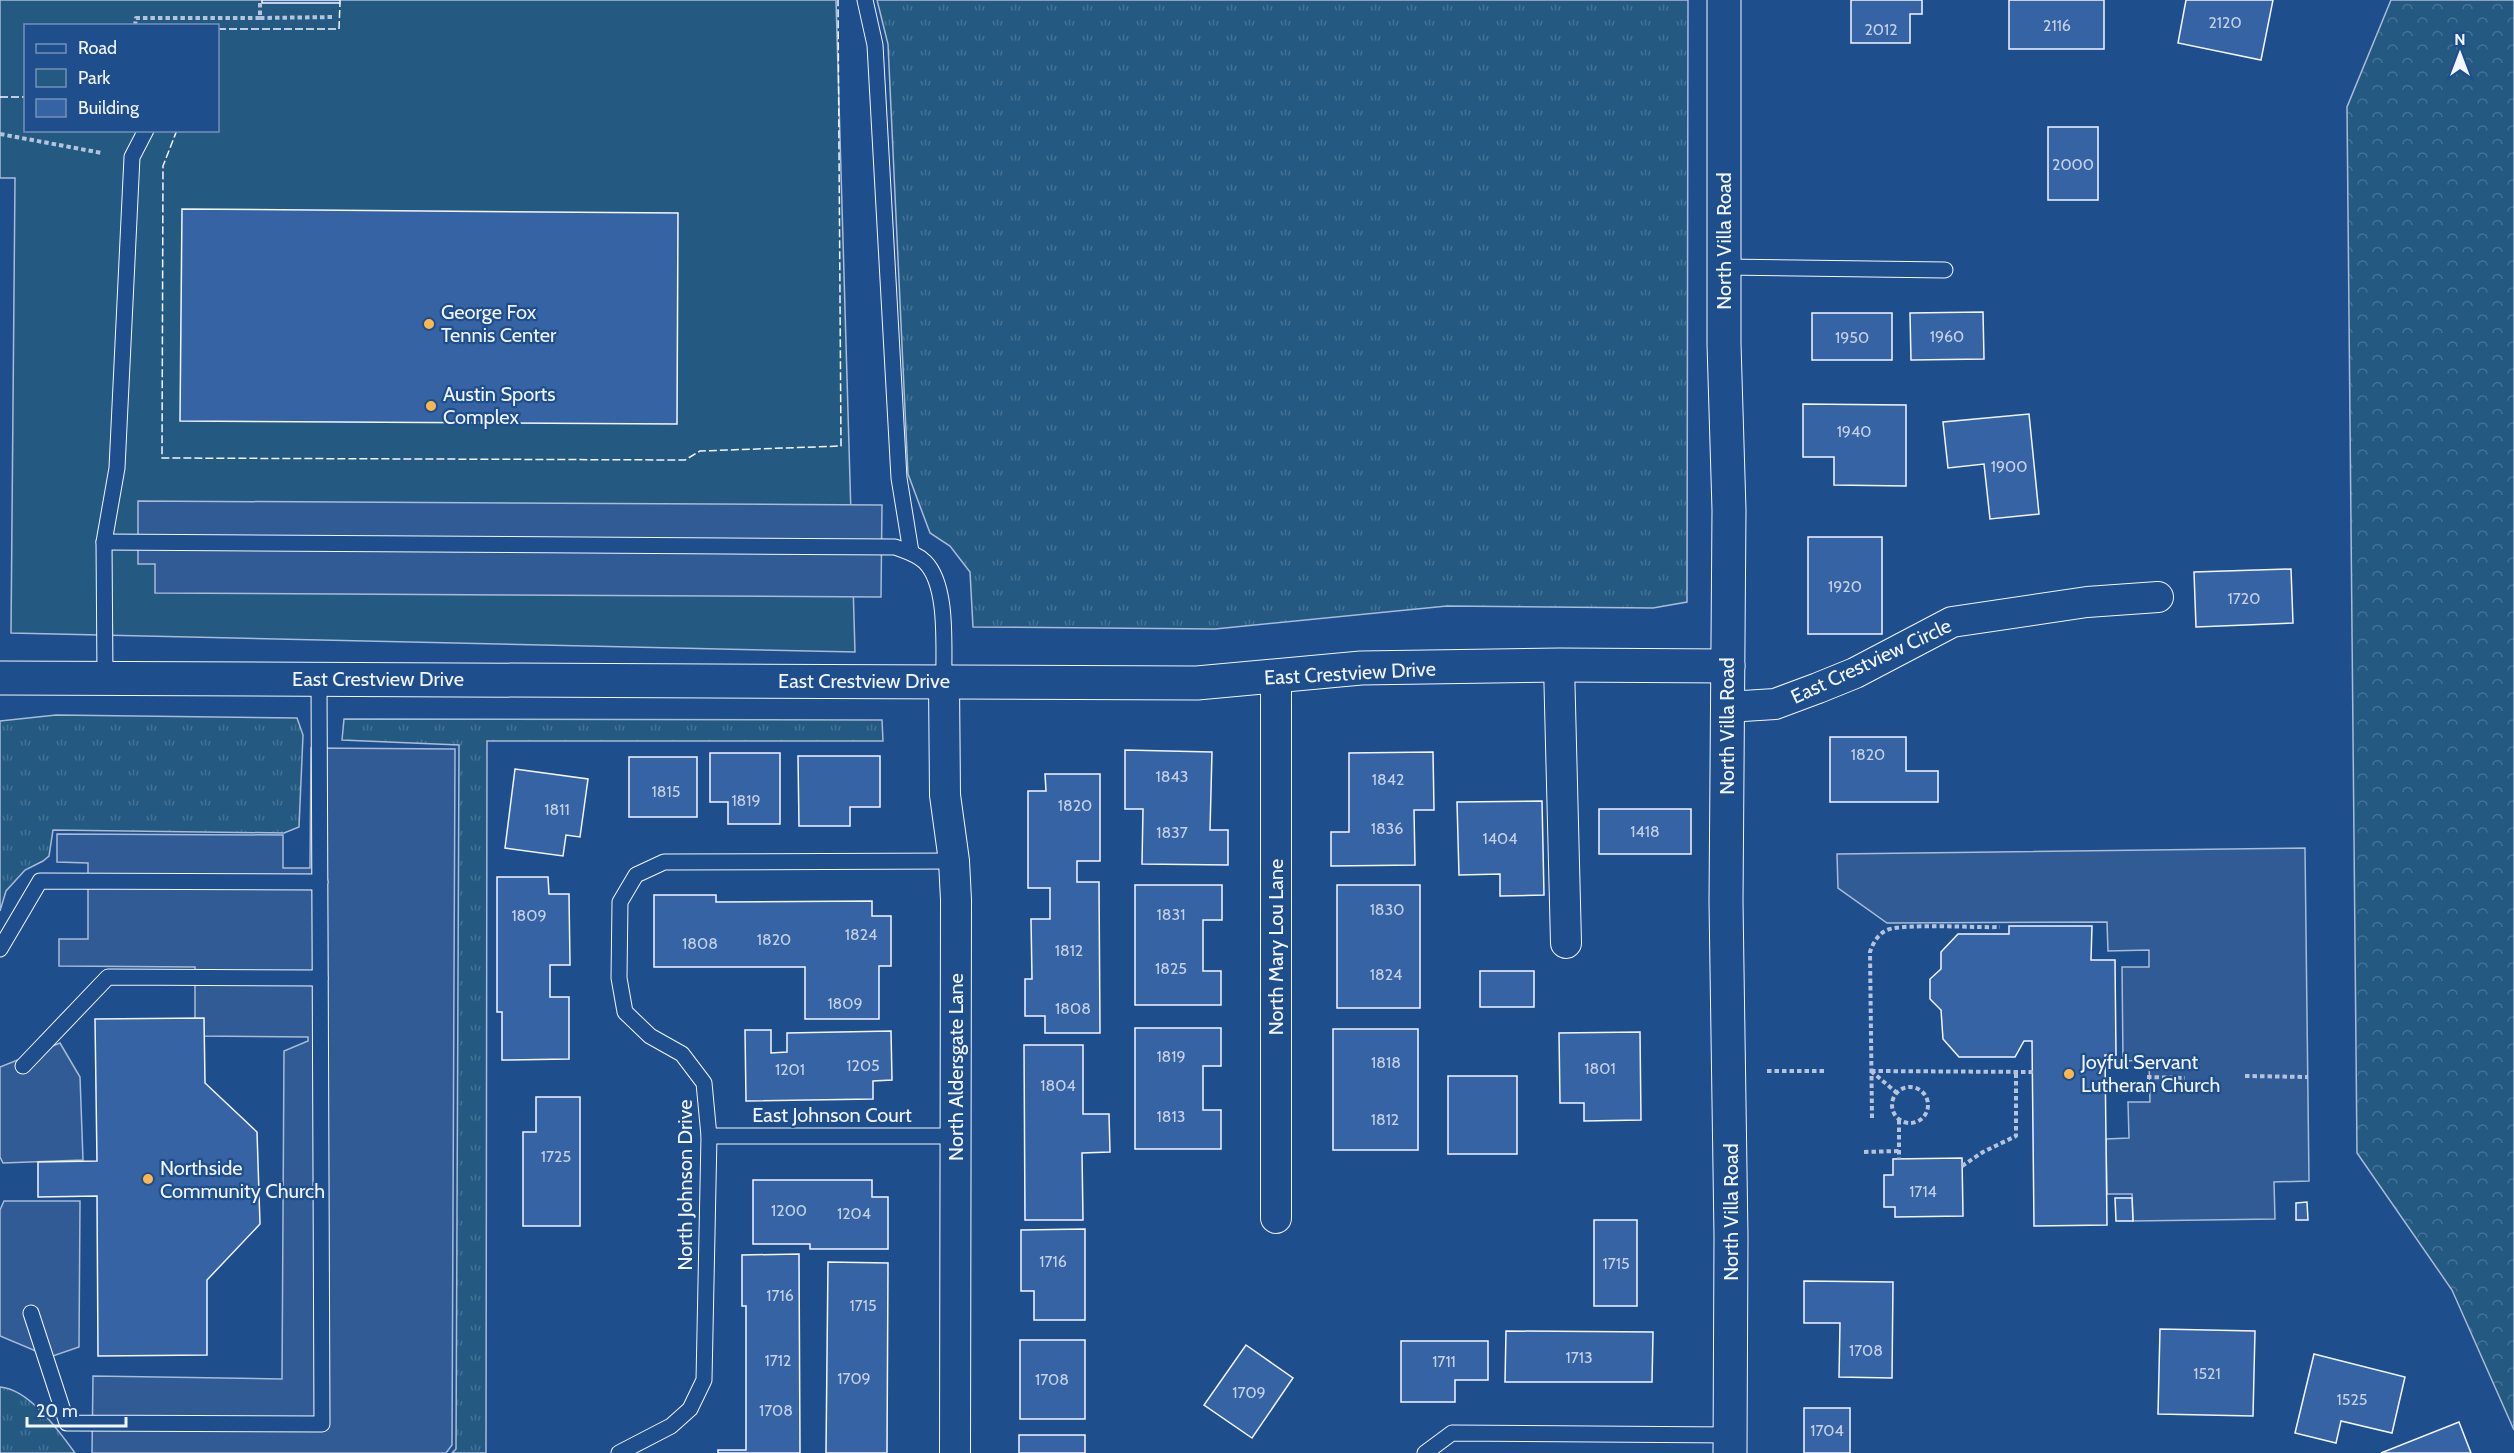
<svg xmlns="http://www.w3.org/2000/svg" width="2514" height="1453" viewBox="0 0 2514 1453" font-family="Cabin,sans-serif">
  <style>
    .grass { fill: url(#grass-tufts); stroke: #a8bbd7; stroke-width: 1.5 }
    .forest { fill: url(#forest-crowns); stroke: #a8bbd7; stroke-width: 1.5 }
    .park { fill: #245a82; stroke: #a8bbd7; stroke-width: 1.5; fill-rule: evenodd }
    .parking { fill: #305b95; stroke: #a8bbd7; stroke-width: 1.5 }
    .building { fill: #3563a3; stroke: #f2f6ff; stroke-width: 1.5 }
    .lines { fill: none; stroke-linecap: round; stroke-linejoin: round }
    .lane-casing { stroke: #f2f6ff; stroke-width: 17 }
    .street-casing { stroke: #f2f6ff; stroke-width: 32 }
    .secondary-casing { stroke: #f2f6ff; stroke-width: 35 }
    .path { stroke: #b3c4dc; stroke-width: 4; stroke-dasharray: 4.5 3; stroke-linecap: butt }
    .lane { stroke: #1f4e8c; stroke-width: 15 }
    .street { stroke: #1f4e8c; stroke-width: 30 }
    .secondary { stroke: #1f4e8c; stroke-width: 33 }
    .fence { stroke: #f2f6ff; stroke-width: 1.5; stroke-dasharray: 8 3; stroke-linecap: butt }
    .poi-dot { fill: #ffb74d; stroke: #1f4e8c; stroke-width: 2 }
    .labels { text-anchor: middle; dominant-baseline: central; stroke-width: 4.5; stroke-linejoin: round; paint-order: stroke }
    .number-label { font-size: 16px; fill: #c3d1e8 }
    .street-label { font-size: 20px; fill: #f2f6ff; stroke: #1f4e8c }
    .poi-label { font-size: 20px; fill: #f2f6ff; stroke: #1f4e8c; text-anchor: start }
  </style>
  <defs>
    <pattern id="grass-tufts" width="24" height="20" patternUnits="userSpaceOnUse" patternTransform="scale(1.5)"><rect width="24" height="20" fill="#245a82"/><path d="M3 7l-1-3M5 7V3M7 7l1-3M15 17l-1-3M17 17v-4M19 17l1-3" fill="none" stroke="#447295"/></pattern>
    <pattern id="forest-crowns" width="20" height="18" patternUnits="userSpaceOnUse" patternTransform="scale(1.5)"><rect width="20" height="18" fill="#245a82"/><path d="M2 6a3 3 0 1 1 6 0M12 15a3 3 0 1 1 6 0" fill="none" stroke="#447295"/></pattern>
  </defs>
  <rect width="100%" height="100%" fill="#1f4e8c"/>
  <!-- grass -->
  <g class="grass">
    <polygon points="877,0 1688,0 1687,602 1653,608 1447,606 1215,629 973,627 970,572 950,546 930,533 908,474 888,44"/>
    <polygon points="56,715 297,718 303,735 299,827 284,833 53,830 49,856 43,861 25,870 6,891 0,911 0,721"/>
    <polygon points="344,719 882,720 883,741 487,741 486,1453 452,1453 456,1449 459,745 342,740"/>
    <path d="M0,1387C29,1389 59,1431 75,1453H0Z"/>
  </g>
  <!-- forest -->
  <polygon class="forest" points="2391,0 2514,0 2514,1430 2452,1290 2357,1153 2347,107"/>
  <!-- park -->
  <path class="park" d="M0,0H836L855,652L11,633L15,178H0ZM26,26H218V130H26Z"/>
  <!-- parking -->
  <g class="parking">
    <polygon points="138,501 882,505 881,597 155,593 155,564 138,564"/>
    <polygon points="311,748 455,749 452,1445 446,1453 92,1453 93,1376 282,1379 284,1051 308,1041 308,1037 195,1036 195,967 59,966 59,939 88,939 88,863 57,862 57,834 283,835 283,868 310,868"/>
    <polygon points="2305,848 2309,1181 2274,1182 2275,1219 2133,1221 2132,1194 2107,1194 2106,1139 2129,1138 2128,1102 2150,1102 2149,1060 2123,1061 2122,967 2149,967 2149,950 2108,951 2107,922 1887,923 1838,888 1837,854"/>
    <polygon points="60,1043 80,1077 83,1160 3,1163 0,1157 0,1067"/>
    <polygon points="4,1201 80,1201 79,1347 50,1357 0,1336 0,1210"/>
  </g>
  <!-- building -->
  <g class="building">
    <rect x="262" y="0" width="78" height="3"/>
    <polygon points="1851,0 1922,0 1922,14 1910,14 1910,43 1851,43"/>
    <rect x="2009" y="0" width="95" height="49"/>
    <polygon points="2186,0 2273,0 2261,60 2178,43"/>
    <rect x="2048" y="127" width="50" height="73"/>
    <polygon points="182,209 678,213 677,424 180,421"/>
    <polygon points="1983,312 1984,359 1911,360 1910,313"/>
    <rect x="1812" y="313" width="80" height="47"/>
    <polygon points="1803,404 1906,405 1906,486 1834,485 1834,457 1803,457"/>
    <polygon points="2029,414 2039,514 1990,519 1984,464 1948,468 1943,422"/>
    <rect x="1808" y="537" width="74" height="97"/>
    <polygon points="2291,569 2293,623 2196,627 2194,572"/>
    <polygon points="1830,737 1906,737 1906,771 1938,771 1938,802 1830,802"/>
    <polygon points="1125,750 1212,752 1210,830 1228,830 1228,865 1142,864 1143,809 1125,809"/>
    <polygon points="1433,752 1434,810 1414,810 1415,865 1331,866 1331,832 1349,832 1349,753"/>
    <polygon points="710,753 780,753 780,824 728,824 728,802 710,802"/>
    <polygon points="798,756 880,756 880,807 850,807 850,826 799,826"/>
    <rect x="629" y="757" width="68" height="60"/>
    <polygon points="515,769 588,779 580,837 566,835 563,856 505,848"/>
    <polygon points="1045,774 1100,774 1100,861 1077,861 1077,882 1099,882 1100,1033 1045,1033 1045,1016 1025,1016 1025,979 1032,979 1031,919 1050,919 1050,888 1028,888 1028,791 1046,791"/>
    <polygon points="1542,801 1544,895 1500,896 1500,874 1459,875 1457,802"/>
    <rect x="1599" y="809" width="92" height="45"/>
    <polygon points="497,877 548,877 549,894 569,894 570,965 550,965 550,997 569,997 569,1059 502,1060 502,1012 497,1012"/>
    <polygon points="1135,885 1222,885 1222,920 1203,920 1203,971 1221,971 1221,1005 1135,1005"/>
    <rect x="1337" y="885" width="83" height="123"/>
    <polygon points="654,895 716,895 716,902 872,901 872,916 891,916 891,966 879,966 879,1019 805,1019 805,967 654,967"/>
    <polygon points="2009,926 2092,926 2091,960 2115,960 2116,1055 2105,1055 2107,1225 2034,1226 2032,1041 2024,1041 2015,1057 1959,1057 1943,1039 1941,1010 1930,999 1930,979 1941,969 1941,952 1958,934 2009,934"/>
    <rect x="1480" y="971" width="54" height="36"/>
    <polygon points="204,1018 205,1083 257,1132 260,1224 207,1280 207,1355 98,1356 97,1196 38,1197 38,1162 97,1161 95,1019"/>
    <polygon points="1135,1028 1221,1028 1221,1066 1203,1066 1203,1110 1221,1110 1221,1149 1135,1149"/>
    <rect x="1333" y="1029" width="85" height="121"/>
    <polygon points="745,1030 771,1030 771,1053 787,1052 787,1033 891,1031 892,1080 873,1081 873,1099 746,1101"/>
    <polygon points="1640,1032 1641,1120 1584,1121 1584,1103 1560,1103 1559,1033"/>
    <polygon points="1024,1045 1083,1045 1083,1114 1109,1114 1110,1152 1082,1153 1083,1220 1025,1220"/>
    <rect x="1448" y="1076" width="69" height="78"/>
    <polygon points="536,1097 580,1097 580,1226 523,1226 523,1132 536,1132"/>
    <polygon points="1962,1158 1963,1216 1895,1217 1895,1207 1884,1207 1884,1175 1893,1175 1893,1159"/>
    <polygon points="753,1180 872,1180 872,1197 888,1197 888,1249 810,1249 810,1244 753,1244"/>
    <polygon points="2115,1198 2132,1198 2133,1221 2116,1221"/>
    <polygon points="2307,1202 2308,1220 2296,1220 2296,1203"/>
    <rect x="1594" y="1220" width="43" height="86"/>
    <polygon points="1085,1229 1085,1320 1034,1320 1034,1291 1021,1291 1021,1230"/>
    <polygon points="799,1254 800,1453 718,1453 718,1450 746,1450 746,1306 742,1306 742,1255"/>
    <polygon points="828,1262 888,1263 887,1453 826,1453"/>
    <polygon points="1804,1281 1893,1282 1892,1378 1839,1377 1840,1323 1804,1323"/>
    <polygon points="2160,1329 2255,1331 2253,1416 2158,1414"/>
    <polygon points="1506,1331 1653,1332 1652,1382 1505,1382"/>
    <rect x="1020" y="1340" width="65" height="79"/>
    <polygon points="1401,1341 1488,1341 1488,1380 1455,1380 1455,1402 1401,1402"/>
    <polygon points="1246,1345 1293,1378 1252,1438 1204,1405"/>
    <polygon points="2314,1354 2405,1377 2392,1433 2341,1421 2336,1443 2295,1433"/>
    <rect x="1804" y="1408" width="46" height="45"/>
    <polygon points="2459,1422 2471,1453 2381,1453"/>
    <rect x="1019" y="1435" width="66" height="18"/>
  </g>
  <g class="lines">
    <!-- lane casing -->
    <g class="lane-casing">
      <g id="lane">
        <polyline points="865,0 875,45 899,478 911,552"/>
        <polyline points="1724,267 1945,270"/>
        <path d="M104,542L895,547C906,551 917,554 925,562C949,586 943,649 944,682"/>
        <polyline points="105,677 104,542 117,468 132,157 146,130"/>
        <polyline points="0,949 40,881 320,882"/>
        <polyline points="23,1066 108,977 320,978"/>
        <polyline points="709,1136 956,1136"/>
        <polyline points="31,1313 67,1423 322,1424 319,679"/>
        <polyline points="619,1453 671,1426 690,1409 704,1380 709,1136 704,1083 682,1054 650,1036 625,1012 619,978 620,902 636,875 664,862 954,861"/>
        <polyline points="1425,1453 1452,1433 1731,1435"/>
      </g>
    </g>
    <!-- street casing -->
    <g class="street-casing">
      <g id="street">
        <polyline points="1559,665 1566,943"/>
        <polyline points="944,682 945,795 954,861 956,900 955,1453"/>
        <polyline points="1727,707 1775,704 1818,688 1855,673 1952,622 2087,602 2158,597"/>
        <polyline points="1276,1218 1276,676"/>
      </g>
    </g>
    <!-- secondary casing -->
    <g class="secondary-casing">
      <g id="secondary">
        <polyline points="1724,0 1724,344 1729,510 1726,902 1731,1236 1730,1453"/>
        <polyline points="0,678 1197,683 1361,668 1559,665 1728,666"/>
      </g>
    </g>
    <!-- path -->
    <g class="path">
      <polyline points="260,18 334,17"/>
      <polyline points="135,26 136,18 260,18 260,0"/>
      <polyline points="108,130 108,131"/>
      <polyline points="0,134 102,153"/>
      <polyline points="1767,1071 1826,1071"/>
      <polyline points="1871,1071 2033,1072"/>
      <polyline points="1871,1071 1897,1093"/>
      <polyline points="2245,1076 2308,1077"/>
      <polyline points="2147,1077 2185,1078"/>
      <circle cx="1910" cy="1105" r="18"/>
      <path d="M1872,1118L1870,952C1873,943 1878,934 1887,930C1904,923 1977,928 2000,927"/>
      <polyline points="1899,1120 1899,1159"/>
      <polyline points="1864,1152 1899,1151"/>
      <polyline points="1962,1166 1983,1152 2016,1136 2016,1072"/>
    </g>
    <!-- lane -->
    <use href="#lane" class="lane"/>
    <!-- street -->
    <use href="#street" class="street"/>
    <!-- secondary -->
    <use href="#secondary" class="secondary"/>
    <!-- fence -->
    <g class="fence">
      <polyline points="218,29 339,29 340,3"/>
      <polyline points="0,97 26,97"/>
      <polyline points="177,130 163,166 162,458 685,460 700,451 841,446 838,0"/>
    </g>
  </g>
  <!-- markers -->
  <g class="poi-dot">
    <circle cx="429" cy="324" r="6"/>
    <circle cx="431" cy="406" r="6"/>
    <circle cx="2069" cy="1074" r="6"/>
    <circle cx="148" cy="1179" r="6"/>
  </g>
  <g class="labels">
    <!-- number labels -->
    <g class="number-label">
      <text x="2225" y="22">2120</text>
      <text x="2057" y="25">2116</text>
      <text x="1881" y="29">2012</text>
      <text x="2073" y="164">2000</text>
      <text x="1947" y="336">1960</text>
      <text x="1852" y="337">1950</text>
      <text x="1854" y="431">1940</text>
      <text x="2009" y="466">1900</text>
      <text x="1845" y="586">1920</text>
      <text x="2244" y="598">1720</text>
      <text x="1868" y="754">1820</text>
      <text x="1172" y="776">1843</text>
      <text x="1388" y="779">1842</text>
      <text x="666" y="791">1815</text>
      <text x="746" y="800">1819</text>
      <text x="1075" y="805">1820</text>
      <text x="557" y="809">1811</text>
      <text x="1387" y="828">1836</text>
      <text x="1645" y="831">1418</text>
      <text x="1172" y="832">1837</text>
      <text x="1500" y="838">1404</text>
      <text x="1387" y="909">1830</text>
      <text x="1171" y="914">1831</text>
      <text x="529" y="915">1809</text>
      <text x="861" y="934">1824</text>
      <text x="774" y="939">1820</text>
      <text x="700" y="943">1808</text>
      <text x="1069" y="950">1812</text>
      <text x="1171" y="968">1825</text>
      <text x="1386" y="974">1824</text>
      <text x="845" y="1003">1809</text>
      <text x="1073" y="1008">1808</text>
      <text x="1171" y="1056">1819</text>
      <text x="1386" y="1062">1818</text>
      <text x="863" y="1065">1205</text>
      <text x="1600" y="1068">1801</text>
      <text x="790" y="1069">1201</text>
      <text x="1058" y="1085">1804</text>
      <text x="1171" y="1116">1813</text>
      <text x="1385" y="1119">1812</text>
      <text x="556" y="1156">1725</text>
      <text x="1923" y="1191">1714</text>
      <text x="789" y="1210">1200</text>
      <text x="854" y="1213">1204</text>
      <text x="1053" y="1261">1716</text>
      <text x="1616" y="1263">1715</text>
      <text x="780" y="1295">1716</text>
      <text x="863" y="1305">1715</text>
      <text x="1866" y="1350">1708</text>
      <text x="1579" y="1357">1713</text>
      <text x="778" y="1360">1712</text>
      <text x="1444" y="1361">1711</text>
      <text x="2207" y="1373">1521</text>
      <text x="854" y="1378">1709</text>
      <text x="1052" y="1379">1708</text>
      <text x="1249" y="1392">1709</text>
      <text x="2352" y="1399">1525</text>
      <text x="776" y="1410">1708</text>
      <text x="1827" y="1430">1704</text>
    </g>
    <!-- street labels -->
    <g class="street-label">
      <text transform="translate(1724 241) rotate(-90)">North Villa Road</text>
      <text transform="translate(1871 661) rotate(-25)">East Crestview Circle</text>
      <text transform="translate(1350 673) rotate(-3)">East Crestview Drive</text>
      <text x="378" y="679">East Crestview Drive</text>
      <text x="864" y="681">East Crestview Drive</text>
      <text transform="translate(1727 726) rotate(-90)">North Villa Road</text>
      <text transform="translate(1276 947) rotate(-90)">North Mary Lou Lane</text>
      <text transform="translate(956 1067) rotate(-90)">North Aldersgate Lane</text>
      <text x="832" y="1115">East Johnson Court</text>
      <text transform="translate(685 1185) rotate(-90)">North Johnson Drive</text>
      <text transform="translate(1731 1212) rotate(-90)">North Villa Road</text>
    </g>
    <!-- poi labels -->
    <g class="poi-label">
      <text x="441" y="312">George Fox<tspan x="441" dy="23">Tennis Center</tspan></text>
      <text x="443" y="394">Austin Sports<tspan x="443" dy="23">Complex</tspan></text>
      <text x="2081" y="1062">Joyful Servant<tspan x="2081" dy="23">Lutheran Church</tspan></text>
      <text x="160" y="1168">Northside<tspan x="160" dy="23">Community Church</tspan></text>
    </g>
  </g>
  <!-- legend -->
  <rect x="24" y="24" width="195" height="108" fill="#1f4e8c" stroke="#7391ba" stroke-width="1.5"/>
  <rect x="36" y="44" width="30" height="9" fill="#1f4e8c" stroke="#7391ba" stroke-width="1.5"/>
  <text x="78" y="54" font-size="18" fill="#f2f6ff">Road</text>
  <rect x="36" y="69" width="30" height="18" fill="#245a82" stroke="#7391ba" stroke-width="1.5"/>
  <text x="78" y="84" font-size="18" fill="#f2f6ff">Park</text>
  <rect x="36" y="99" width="30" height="18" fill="#3563a3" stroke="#7391ba" stroke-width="1.5"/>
  <text x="78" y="114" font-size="18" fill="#f2f6ff">Building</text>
  <!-- north arrow -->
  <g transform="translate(2460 54)" stroke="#1f4e8c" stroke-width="4.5" paint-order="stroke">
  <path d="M0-4.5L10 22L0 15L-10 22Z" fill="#f2f6ff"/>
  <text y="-9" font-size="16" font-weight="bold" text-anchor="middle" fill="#f2f6ff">N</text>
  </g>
  <!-- scale -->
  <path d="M27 1417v9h99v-9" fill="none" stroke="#f2f6ff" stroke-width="3"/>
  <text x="36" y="1417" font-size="18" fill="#f2f6ff" stroke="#1f4e8c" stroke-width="4.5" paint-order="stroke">20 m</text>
</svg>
